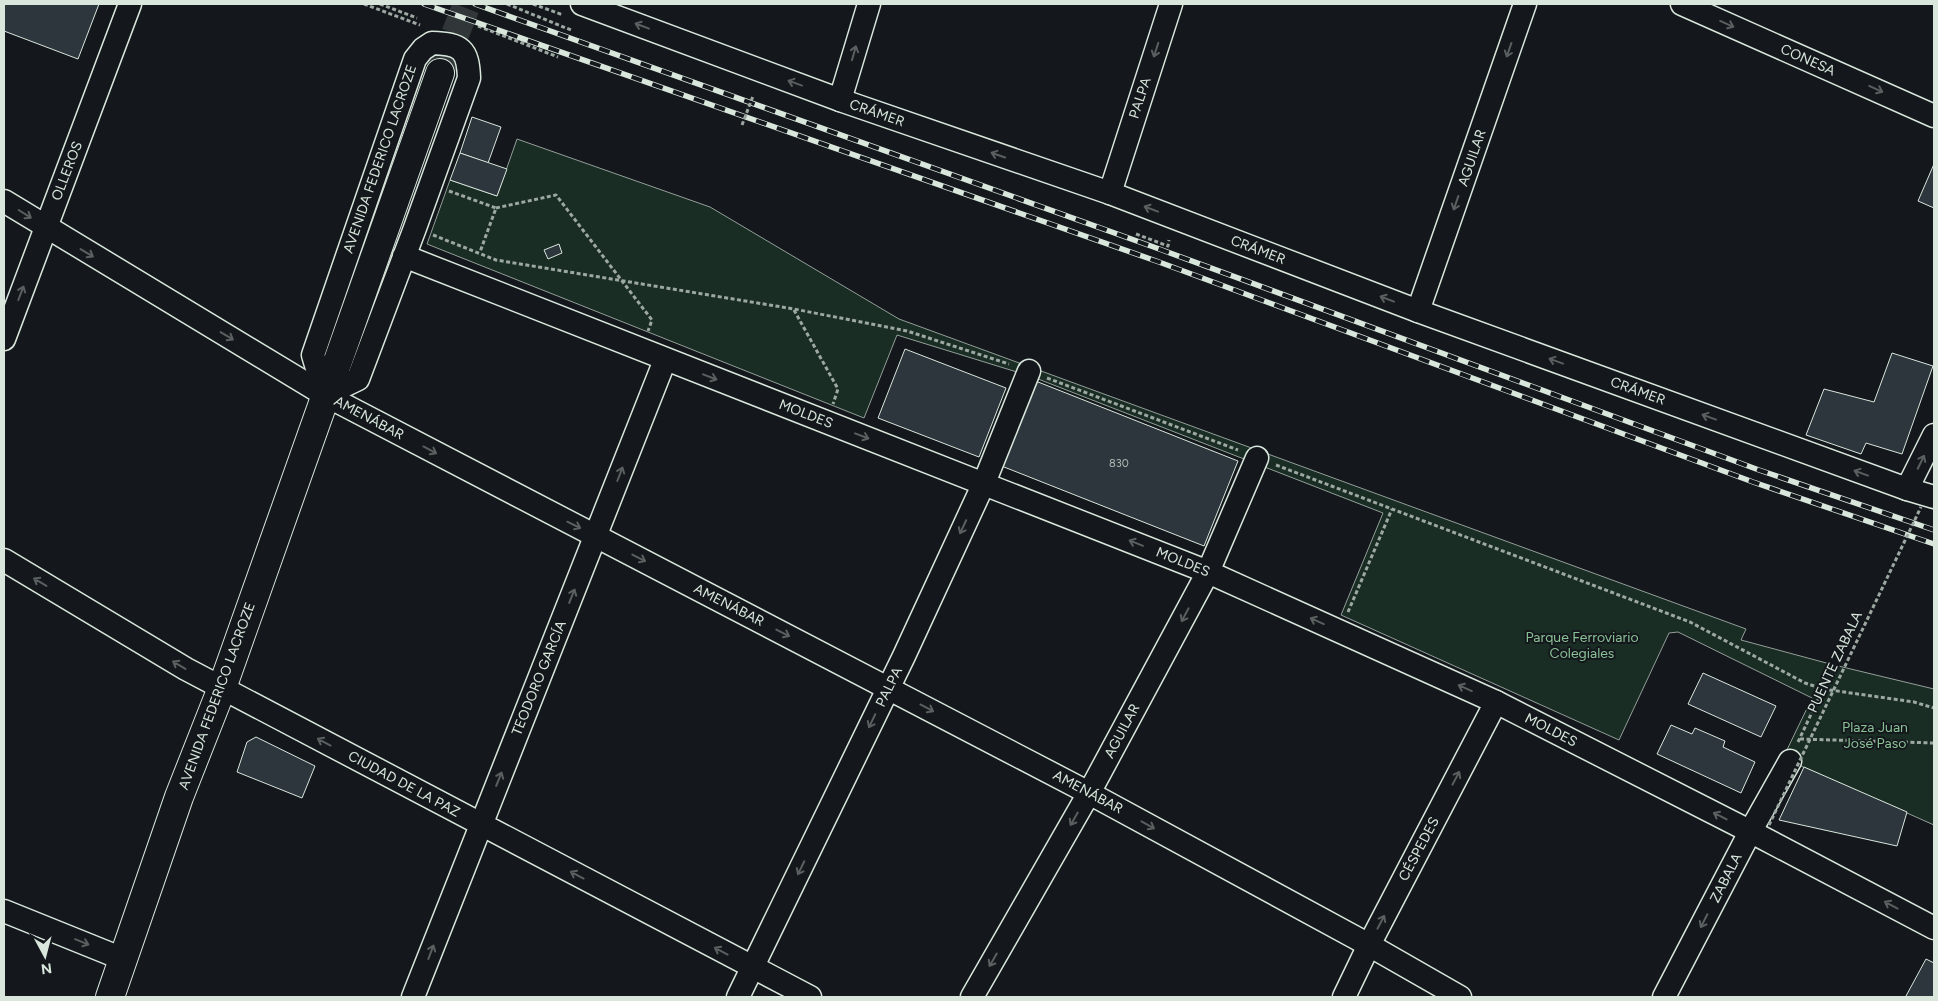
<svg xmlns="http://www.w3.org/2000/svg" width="1938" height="1001" viewBox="0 0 1938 1001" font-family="Figtree,sans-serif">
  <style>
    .green { fill: #1a2d24; stroke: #939e99 }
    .building { fill: #2c363c; stroke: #d8e6dc }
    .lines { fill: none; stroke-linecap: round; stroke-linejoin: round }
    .major-tunnel { stroke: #313739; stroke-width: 28; stroke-dasharray: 28 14; stroke-linecap: butt }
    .minor-casing { stroke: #d8e6dc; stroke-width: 25 }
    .major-casing { stroke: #d8e6dc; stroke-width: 30 }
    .path { stroke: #9da8a2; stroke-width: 3; stroke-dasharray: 4 2.5; stroke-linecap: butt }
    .minor { stroke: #14181c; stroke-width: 22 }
    .major { stroke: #14181c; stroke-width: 28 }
    .rail-casing { stroke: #d8e6dc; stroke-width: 5.5 }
    .rail { stroke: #14181c; stroke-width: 4; stroke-dasharray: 11; stroke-linecap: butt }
    .path-bridge { stroke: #9da8a2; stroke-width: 3; stroke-dasharray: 4 2.5; stroke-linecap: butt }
    .oneway { stroke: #59605f }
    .labels { text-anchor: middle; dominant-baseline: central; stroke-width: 4; stroke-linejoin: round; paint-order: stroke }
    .number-label { font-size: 11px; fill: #adbab4 }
    .street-label { font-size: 14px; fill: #d8e6dc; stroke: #14181c }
    .park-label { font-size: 14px; fill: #8ac095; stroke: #14181c }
  </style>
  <rect width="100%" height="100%" fill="#14181c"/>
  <!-- green -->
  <polygon class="green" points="517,139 710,207 899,319 1746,629 1741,640 1830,664 1934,689 1934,825 1783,758 1812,698 1678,632 1669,633 1619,740 1341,615 1383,513 1033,377 897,335 864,418 427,244 450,180 497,196"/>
  <!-- building -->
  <g class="building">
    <polygon points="4,4 99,4 78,59 4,31"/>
    <polygon points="472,117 501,127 488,163 460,153"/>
    <polygon points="460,153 507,169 497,196 450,180"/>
    <polygon points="1934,164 1934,208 1918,201"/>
    <polygon points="559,244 562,253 548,259 544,250"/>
    <polygon points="905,349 1006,388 979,457 878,418"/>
    <polygon points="1892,353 1933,366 1902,454 1866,443 1861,454 1806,435 1824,389 1874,402"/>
    <polygon points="1033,380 1238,461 1204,546 999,465"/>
    <polygon points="1703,673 1776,706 1761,737 1688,704"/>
    <polygon points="1671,725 1692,734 1695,728 1725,741 1723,747 1755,762 1741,793 1657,754"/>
    <polygon points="256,737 315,766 302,798 237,772 247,742"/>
    <polygon points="1804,767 1907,812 1897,846 1779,820"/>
    <polygon points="1926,959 1934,963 1934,997 1909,997 1906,996"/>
  </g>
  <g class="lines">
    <!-- major-tunnel -->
    <polyline class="major-tunnel" points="440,73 467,4"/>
    <!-- minor casing -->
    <g class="minor-casing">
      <g id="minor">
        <polyline points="582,4 840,100 1110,193 1418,311 1907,489 1934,497"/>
        <polyline points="1682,4 1934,116"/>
        <path d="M432,43C461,44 468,49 469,78L415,228L358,379L325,395L313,355L415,59L423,49Z"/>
        <polyline points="840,100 869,4"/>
        <polyline points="1110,193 1171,4"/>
        <polyline points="4,201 325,395 1089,793 1369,945 1460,997"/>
        <polyline points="404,256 1208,572 1496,702 1763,838 1934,928"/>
        <polyline points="1418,311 1525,4"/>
        <polyline points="4,339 130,4"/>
        <polyline points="1907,489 1934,435"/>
        <polyline points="4,560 186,669 810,997"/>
        <polyline points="4,911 123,959"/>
        <polyline points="413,997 665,360"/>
        <polyline points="738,997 904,656 984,483 1029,371"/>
        <polyline points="972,997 1089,793 1208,572 1257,458"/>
        <polyline points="1344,997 1369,945 1496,702"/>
        <polyline points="1664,997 1750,832 1790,761"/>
      </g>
    </g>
    <!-- major casing -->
    <g class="major-casing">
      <polyline id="major" points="110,997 179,797 222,688 440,73"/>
    </g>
    <!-- path -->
    <g class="path">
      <polyline points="364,4 420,25"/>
      <polyline points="380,4 417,18"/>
      <polyline points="507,4 571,30"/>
      <polyline points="533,4 563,15"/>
      <polyline points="478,26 558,57"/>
      <polyline points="449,191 496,208 480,252"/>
      <polyline points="496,208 556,195 652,320 648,331"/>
      <polyline points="1136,234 1168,246 1169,240"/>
      <polyline points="433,235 496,260 794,309 907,331 1009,364"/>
      <polyline points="794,310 838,389 833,404"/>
      <polyline points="1047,378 1238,450"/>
      <polyline points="1276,465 1690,622 1805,683 1823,689"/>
      <polyline points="1348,612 1392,509"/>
      <polyline points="1800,739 1934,743"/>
      <polyline points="1798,742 1823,689 1914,702 1934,708"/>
    </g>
    <!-- minor -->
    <use href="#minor" class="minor"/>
    <!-- major -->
    <use href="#major" class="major"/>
    <!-- rail casing -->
    <g class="rail-casing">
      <g id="rail">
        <polyline points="424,4 1159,262 1753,482 1934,544"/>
        <polyline points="475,4 1162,250 1759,470 1934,530"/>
      </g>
    </g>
    <!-- rail -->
    <use href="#rail" class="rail"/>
    <!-- path-bridge -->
    <g class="path-bridge">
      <polyline points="742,125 753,96"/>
      <polyline points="1769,825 1921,507"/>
    </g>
  </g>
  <!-- one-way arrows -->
  <defs><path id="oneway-shaft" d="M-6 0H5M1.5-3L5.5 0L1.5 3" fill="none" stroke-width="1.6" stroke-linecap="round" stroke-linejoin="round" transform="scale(1.25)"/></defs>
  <g class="oneway">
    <use href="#oneway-shaft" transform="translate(1727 24) rotate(24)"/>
    <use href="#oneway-shaft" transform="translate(642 26) rotate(-159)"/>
    <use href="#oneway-shaft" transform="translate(1156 50) rotate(108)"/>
    <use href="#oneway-shaft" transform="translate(1509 50) rotate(109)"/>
    <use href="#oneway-shaft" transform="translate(854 53) rotate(-74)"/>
    <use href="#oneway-shaft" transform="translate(795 83) rotate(-160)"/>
    <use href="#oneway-shaft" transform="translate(1876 89) rotate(24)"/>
    <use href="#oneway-shaft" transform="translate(998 155) rotate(-161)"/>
    <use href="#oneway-shaft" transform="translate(1456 203) rotate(109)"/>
    <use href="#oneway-shaft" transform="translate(1151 209) rotate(-159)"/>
    <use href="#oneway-shaft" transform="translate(25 214) rotate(32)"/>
    <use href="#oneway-shaft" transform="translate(87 253) rotate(31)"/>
    <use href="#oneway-shaft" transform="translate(21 293) rotate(-69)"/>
    <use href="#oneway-shaft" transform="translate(1387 299) rotate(-159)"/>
    <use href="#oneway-shaft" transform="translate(227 336) rotate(31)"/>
    <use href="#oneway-shaft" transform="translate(1556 361) rotate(-160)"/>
    <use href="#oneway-shaft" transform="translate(710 377) rotate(21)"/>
    <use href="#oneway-shaft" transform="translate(1709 417) rotate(-160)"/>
    <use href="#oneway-shaft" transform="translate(862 436) rotate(21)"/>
    <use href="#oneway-shaft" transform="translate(430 450) rotate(28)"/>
    <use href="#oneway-shaft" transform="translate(1921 462) rotate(-64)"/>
    <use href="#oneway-shaft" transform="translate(1861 473) rotate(-160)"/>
    <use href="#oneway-shaft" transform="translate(620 474) rotate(-69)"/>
    <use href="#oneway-shaft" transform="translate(574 525) rotate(26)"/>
    <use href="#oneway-shaft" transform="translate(963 527) rotate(115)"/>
    <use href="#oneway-shaft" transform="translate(1136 543) rotate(-158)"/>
    <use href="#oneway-shaft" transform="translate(639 558) rotate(27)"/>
    <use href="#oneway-shaft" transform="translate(40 582) rotate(-149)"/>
    <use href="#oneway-shaft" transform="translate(572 596) rotate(-68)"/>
    <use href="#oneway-shaft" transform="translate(1185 615) rotate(118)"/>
    <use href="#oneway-shaft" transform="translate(1317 621) rotate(-156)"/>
    <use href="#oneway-shaft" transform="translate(783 633) rotate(27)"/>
    <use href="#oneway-shaft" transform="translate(179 665) rotate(-149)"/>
    <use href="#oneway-shaft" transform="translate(1465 688) rotate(-156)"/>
    <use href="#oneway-shaft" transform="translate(927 708) rotate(28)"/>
    <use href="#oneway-shaft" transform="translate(872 721) rotate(116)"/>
    <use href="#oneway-shaft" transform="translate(324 742) rotate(-152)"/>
    <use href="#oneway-shaft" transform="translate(1456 778) rotate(-62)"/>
    <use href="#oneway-shaft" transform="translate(499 779) rotate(-68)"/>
    <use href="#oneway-shaft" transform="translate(1720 816) rotate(-153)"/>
    <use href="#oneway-shaft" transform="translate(1074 819) rotate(120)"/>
    <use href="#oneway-shaft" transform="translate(1148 825) rotate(29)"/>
    <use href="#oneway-shaft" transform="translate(801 868) rotate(116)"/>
    <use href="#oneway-shaft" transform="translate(577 875) rotate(-152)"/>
    <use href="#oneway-shaft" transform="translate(1891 905) rotate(-152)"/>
    <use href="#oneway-shaft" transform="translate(1704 921) rotate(117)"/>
    <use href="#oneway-shaft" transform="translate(1381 922) rotate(-62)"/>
    <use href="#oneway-shaft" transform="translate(82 942) rotate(22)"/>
    <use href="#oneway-shaft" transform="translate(721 951) rotate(-152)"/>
    <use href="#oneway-shaft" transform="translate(431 952) rotate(-69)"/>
    <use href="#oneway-shaft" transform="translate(993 960) rotate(120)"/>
  </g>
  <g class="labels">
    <!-- number labels -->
    <g class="number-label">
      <text x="1119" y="463">830</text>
    </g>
    <!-- street labels -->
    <g class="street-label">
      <text transform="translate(1808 60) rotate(24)">CONESA</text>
      <text transform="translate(1140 98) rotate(-72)">PALPA</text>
      <text transform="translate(877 113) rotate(19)">CRÁMER</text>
      <text transform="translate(1472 158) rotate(-71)">AGUILAR</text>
      <text transform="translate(380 159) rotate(-71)">AVENIDA FEDERICO LACROZE</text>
      <text transform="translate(67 171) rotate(-69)">OLLEROS</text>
      <text transform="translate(1258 250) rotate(21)">CRÁMER</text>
      <text transform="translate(1638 391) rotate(20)">CRÁMER</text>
      <text transform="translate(806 414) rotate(21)">MOLDES</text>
      <text transform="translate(369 418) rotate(28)">AMENÁBAR</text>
      <text transform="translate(1183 562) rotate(22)">MOLDES</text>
      <text transform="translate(729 605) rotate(27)">AMENÁBAR</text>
      <text transform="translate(1835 662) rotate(-65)">PUENTE ZABALA</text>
      <text transform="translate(539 678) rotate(-68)">TEODORO GARCÍA</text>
      <text transform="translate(889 687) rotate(-64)">PALPA</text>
      <text transform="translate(217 696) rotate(-70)">AVENIDA FEDERICO LACROZE</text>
      <text transform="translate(1551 730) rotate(27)">MOLDES</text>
      <text transform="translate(1122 731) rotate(-62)">AGUILAR</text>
      <text transform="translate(404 784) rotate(28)">CIUDAD DE LA PAZ</text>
      <text transform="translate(1088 792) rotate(28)">AMENÁBAR</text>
      <text transform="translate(1419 849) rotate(-62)">CÉSPEDES</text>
      <text transform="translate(1726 878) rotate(-63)">ZABALA</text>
    </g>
    <!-- park labels -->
    <g class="park-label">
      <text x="1582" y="637">Parque Ferroviario<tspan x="1582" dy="16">Colegiales</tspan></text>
      <text x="1875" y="727">Plaza Juan<tspan x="1875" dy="16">José Paso</tspan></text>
    </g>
  </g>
  <!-- border -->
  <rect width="1938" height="1001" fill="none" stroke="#d8e6dc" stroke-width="10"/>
  <!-- north arrow -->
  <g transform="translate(45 956) rotate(173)" stroke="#14181c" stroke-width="4" paint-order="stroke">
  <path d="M0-4L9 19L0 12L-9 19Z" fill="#d8e6dc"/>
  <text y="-8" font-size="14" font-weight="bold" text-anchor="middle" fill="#d8e6dc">N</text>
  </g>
</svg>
